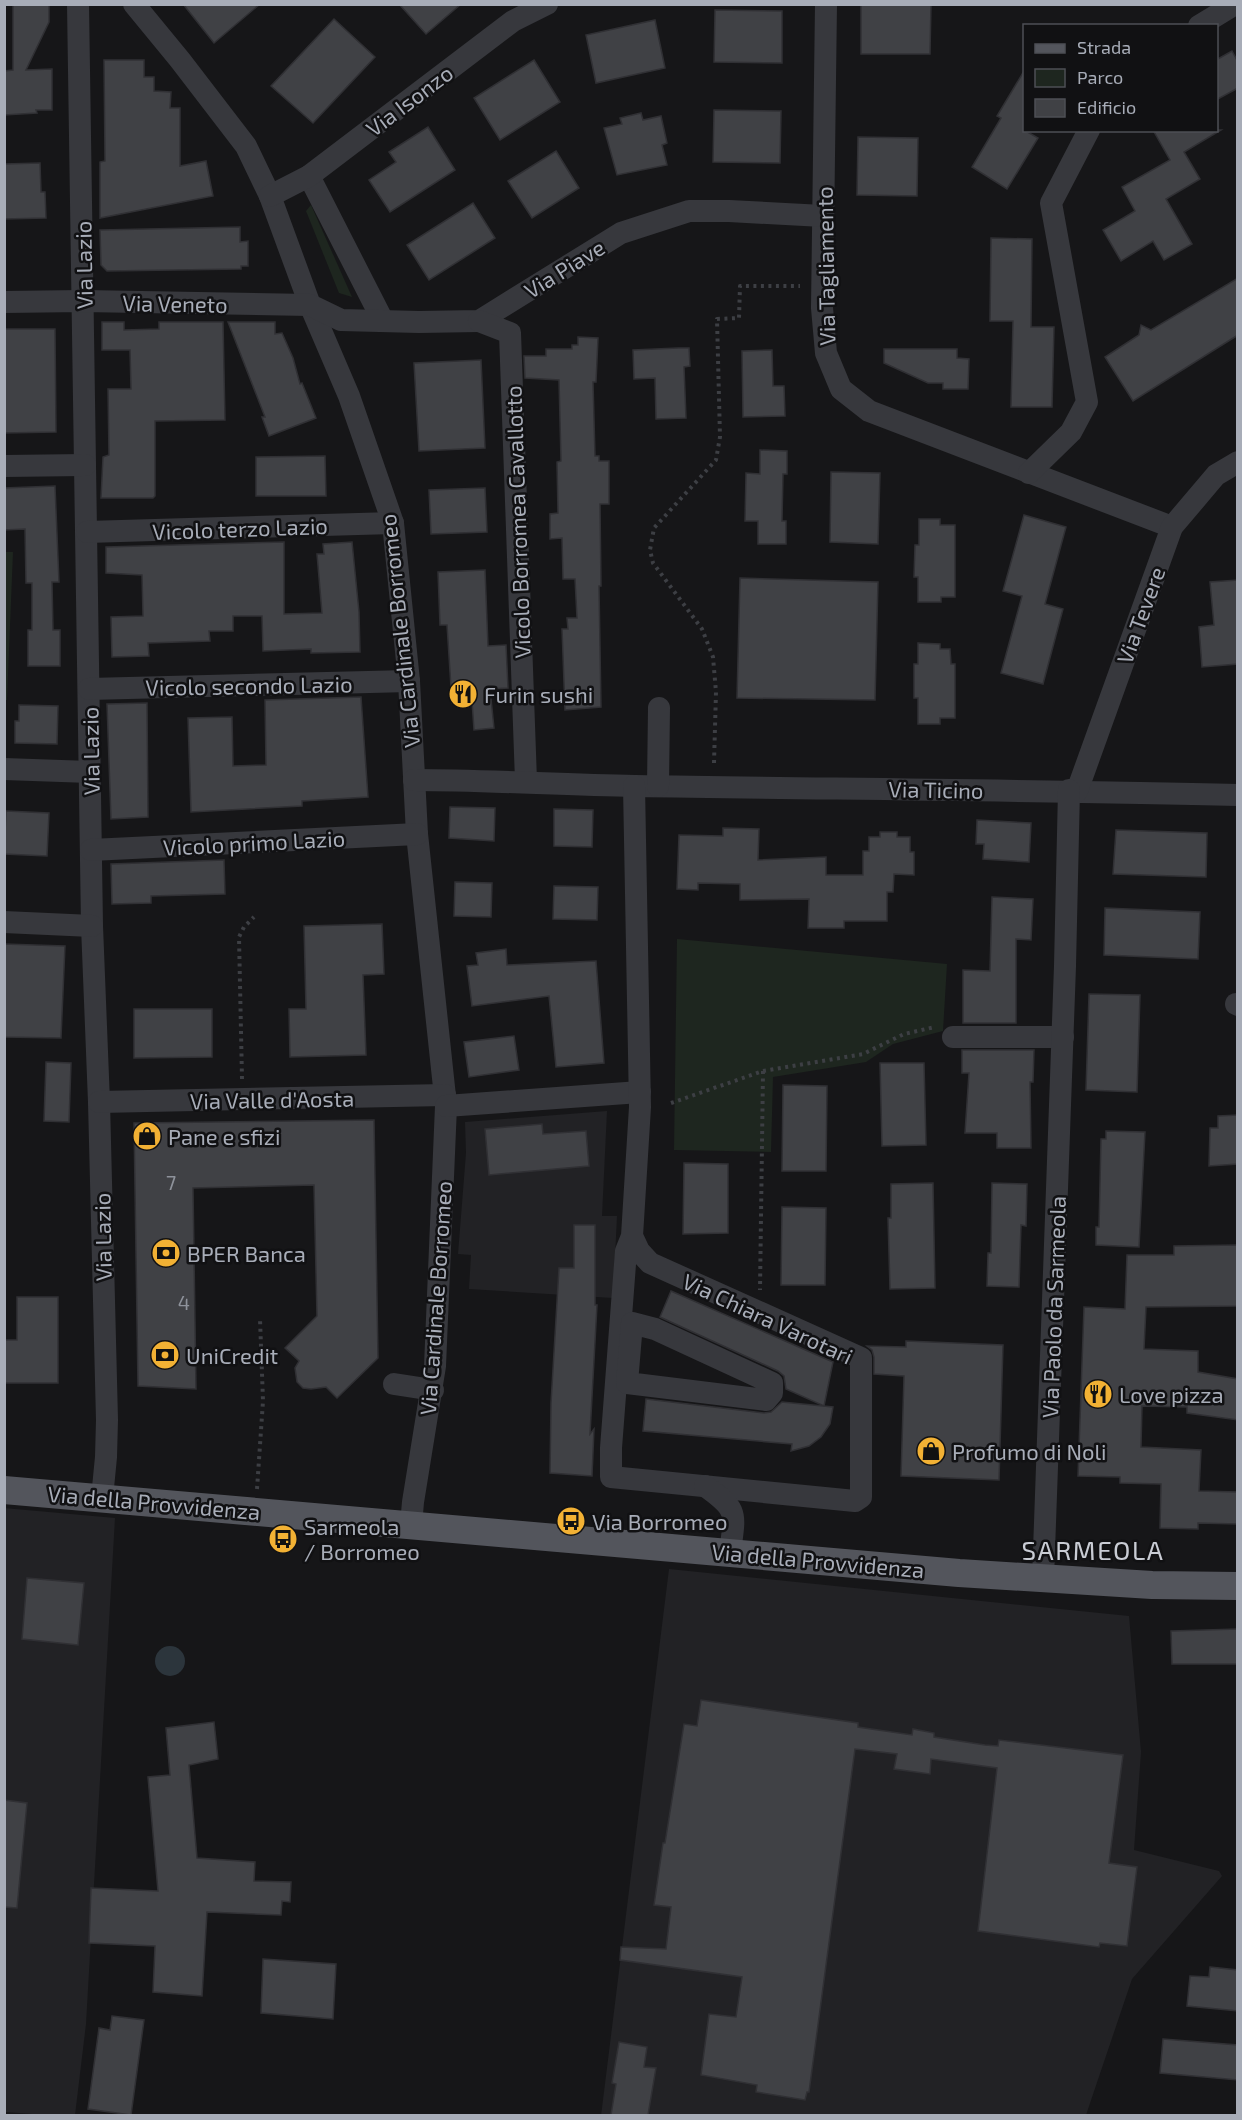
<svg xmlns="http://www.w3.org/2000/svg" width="1242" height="2120" viewBox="0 0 1242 2120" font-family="'Exo 2',sans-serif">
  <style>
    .built { fill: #222225 }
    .green { fill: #1e261f }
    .water { fill: #2c353c }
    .building { fill: #404145; stroke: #303034; stroke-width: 1.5 }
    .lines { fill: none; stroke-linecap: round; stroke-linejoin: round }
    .path { stroke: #3d3f44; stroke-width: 4; stroke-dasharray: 3 4.5; stroke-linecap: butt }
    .minor { stroke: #37383d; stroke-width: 22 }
    .major { stroke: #53555c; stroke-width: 28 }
    .labels { text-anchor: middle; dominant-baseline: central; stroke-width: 5; stroke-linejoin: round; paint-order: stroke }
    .number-label { font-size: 20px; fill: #8e929b }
    .street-label { font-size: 22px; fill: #a8adb8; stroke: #111113 }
    .poi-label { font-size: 22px; fill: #a8adb8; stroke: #111113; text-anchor: start }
    .quarter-label { font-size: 26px; letter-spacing: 1.5px; fill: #c9ccd4; stroke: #111113 }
  </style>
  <rect width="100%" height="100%" fill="#161618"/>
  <!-- built -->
  <g class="built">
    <polygon points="607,1111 602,1216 617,1216 613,1298 469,1289 471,1255 458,1254 466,1153 465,1122"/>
    <polygon points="4,1508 115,1518 86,2024 75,2115 46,2115 5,2112"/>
    <polygon points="669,1569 1129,1616 1141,1752 1134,1850 1219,1871 1222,1876 1132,1979 1086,2115 601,2116"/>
  </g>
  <!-- green -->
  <g class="green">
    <polygon points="311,205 352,297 339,293 306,211"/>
    <polygon points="5,552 13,552 7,700 4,700"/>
    <polygon points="677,939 947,964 943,1031 893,1044 866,1062 773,1077 771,1152 674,1150"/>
  </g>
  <!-- water -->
  <circle class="water" cx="170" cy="1661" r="15"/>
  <!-- building -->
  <g class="building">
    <polygon points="13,4 49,4 49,22 26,70 52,69 52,110 36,110 37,113 4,115 4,71 13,70"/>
    <polygon points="183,4 260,4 214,43"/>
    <polygon points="399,4 461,4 426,34"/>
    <polygon points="861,4 931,4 930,54 861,54"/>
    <polygon points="715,10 782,11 782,63 714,62"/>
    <polygon points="334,19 375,57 313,123 271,86"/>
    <polygon points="655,20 665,68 596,83 586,35"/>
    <polygon points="1232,51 1238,62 1238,88 1216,100 1216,60"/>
    <polygon points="104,60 144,60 144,77 154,77 154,91 171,92 170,108 180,108 180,166 206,161 213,196 100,218 100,162 105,161"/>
    <polygon points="534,60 560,102 500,140 474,98"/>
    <polygon points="1024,71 1024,130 1038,138 1007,189 972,167 1001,118 997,116"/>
    <polygon points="714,110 781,111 780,163 713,162"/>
    <polygon points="641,113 643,120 661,116 667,143 662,145 667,165 617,175 604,128 622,124 620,118"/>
    <polygon points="428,127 455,170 390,212 369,180 396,162 389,152"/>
    <polygon points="1153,130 1221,130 1184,152 1200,179 1166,199 1192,244 1164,260 1153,241 1121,261 1103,230 1135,211 1122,187 1170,160"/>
    <polygon points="858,137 918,138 917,196 857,195"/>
    <polygon points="556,151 579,188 532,218 508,181"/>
    <polygon points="40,163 41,192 45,192 46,218 4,219 4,164"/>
    <polygon points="473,203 495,238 429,280 407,245"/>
    <polygon points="240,227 240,242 248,241 248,266 241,266 241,269 107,271 101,265 100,230"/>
    <polygon points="991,238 1032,239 1031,327 1054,327 1052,407 1011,407 1013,321 990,321"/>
    <polygon points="1238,278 1238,335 1133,401 1105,357 1139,335 1141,325 1151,330"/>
    <polygon points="102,322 124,322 124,330 159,329 159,322 223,322 225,420 155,421 155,496 153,498 101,498 103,457 109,455 108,389 131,389 130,350 102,350"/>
    <polygon points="228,322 275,322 275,334 282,333 293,358 300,384 302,383 316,418 269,436 262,417 265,417"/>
    <polygon points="4,329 55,329 56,432 4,433"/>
    <polygon points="578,337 598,338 596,382 593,382 595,456 599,456 599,461 609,461 609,504 600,504 601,586 599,586 601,707 565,710 562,629 568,629 567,618 577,618 575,579 563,579 562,538 550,539 550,514 558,513 557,462 561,461 559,380 525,378 524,356 546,356 546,349 572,349 572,345 578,345"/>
    <polygon points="678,348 689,348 690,366 684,367 686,418 656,419 655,378 634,379 633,350"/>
    <polygon points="884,349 957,349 957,358 969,359 968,389 943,389 943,383 928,383 884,363"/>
    <polygon points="772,350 773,386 784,386 785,416 743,417 742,351"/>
    <polygon points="481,360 485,448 419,451 414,363"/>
    <polygon points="760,450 787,451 787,474 783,474 782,521 786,521 786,544 758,544 758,521 745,521 746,473 760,474"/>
    <polygon points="325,456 326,496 256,496 256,457"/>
    <polygon points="831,472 880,473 878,544 830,542"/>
    <polygon points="55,486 59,582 52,582 53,630 60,630 60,666 28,666 28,630 32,630 32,583 26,583 25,529 4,530 4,488"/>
    <polygon points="485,488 487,532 431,534 429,490"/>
    <polygon points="1024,515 1066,527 1045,604 1063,609 1043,684 1001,673 1022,596 1003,591"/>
    <polygon points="919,519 940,519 940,525 955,525 955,597 941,597 941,602 918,602 918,577 914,577 915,545 919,545"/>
    <polygon points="284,542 284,614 322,613 317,554 324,554 323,544 352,542 359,612 360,652 311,653 311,649 263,651 262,616 233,616 233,631 209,631 210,641 148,643 149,656 112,657 111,617 143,616 142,575 106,573 106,547"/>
    <polygon points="485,570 488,646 506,645 508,688 490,689 494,728 474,730 472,701 452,703 447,625 440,625 438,572"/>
    <polygon points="740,578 878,582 875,700 737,698"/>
    <polygon points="1238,580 1238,664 1202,667 1199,627 1214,625 1210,582"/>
    <polygon points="918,643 940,644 940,649 950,649 951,664 955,664 955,718 940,718 940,724 918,724 918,698 914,698 914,664 918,664"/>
    <polygon points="361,697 368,797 302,801 302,806 191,812 188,718 232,717 233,766 266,765 265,700"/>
    <polygon points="147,703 148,817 111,819 107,704"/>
    <polygon points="19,705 58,706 57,744 15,743 15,721 19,721"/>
    <polygon points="450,807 495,808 494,841 449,838"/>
    <polygon points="554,809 593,810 592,847 554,846"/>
    <polygon points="6,811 49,813 47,856 4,854"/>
    <polygon points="977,820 1031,823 1029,862 983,859 984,844 976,844"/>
    <polygon points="723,828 759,829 758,860 826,857 826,875 863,875 863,851 869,851 869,837 880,837 880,832 897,832 897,837 910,837 910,852 914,852 914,875 894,874 893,892 887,892 887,921 844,921 844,928 808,928 809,899 740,900 740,884 698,883 698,890 677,889 679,835 723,836"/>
    <polygon points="1116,830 1207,833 1206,877 1113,874"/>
    <polygon points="224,860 225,894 151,896 151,903 112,904 111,864"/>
    <polygon points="455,882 492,883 491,917 454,916"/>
    <polygon points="554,886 598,887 597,920 553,919"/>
    <polygon points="992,897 1033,899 1031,940 1016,939 1016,1023 963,1023 963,970 990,971"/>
    <polygon points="1105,908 1200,912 1198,959 1104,955"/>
    <polygon points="382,924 384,974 363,975 366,1055 290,1057 289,1009 306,1009 304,926"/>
    <polygon points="4,944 65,946 61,1038 4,1037"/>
    <polygon points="506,949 507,965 596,961 604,1063 556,1067 549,996 472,1006 467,966 478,965 476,953"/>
    <polygon points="1089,994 1140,995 1137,1092 1086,1090"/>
    <polygon points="134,1009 212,1009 212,1057 134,1058"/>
    <polygon points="514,1036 519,1070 469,1077 464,1042"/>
    <polygon points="962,1050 1034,1050 1033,1082 1030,1082 1031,1148 997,1148 997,1133 965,1133 969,1073 962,1073"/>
    <polygon points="46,1062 71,1063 69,1122 44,1121"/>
    <polygon points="880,1063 924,1063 926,1145 882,1146"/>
    <polygon points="783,1085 827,1086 826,1171 782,1171"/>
    <polygon points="1238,1115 1238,1164 1209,1166 1210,1128 1218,1128 1218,1116"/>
    <polygon points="374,1120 378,1358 337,1398 326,1387 311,1389 303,1388 297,1382 295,1368 299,1361 285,1348 317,1316 314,1185 193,1188 196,1389 138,1386 134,1123"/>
    <polygon points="542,1124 543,1134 586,1131 589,1166 489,1175 485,1129"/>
    <polygon points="1106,1131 1145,1132 1139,1247 1096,1245 1096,1227 1099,1227 1101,1139 1106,1139"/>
    <polygon points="684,1163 728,1164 728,1233 683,1234"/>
    <polygon points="933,1183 935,1288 890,1289 888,1218 891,1218 891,1184"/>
    <polygon points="992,1183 1027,1184 1026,1226 1021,1225 1019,1287 987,1286 988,1253 991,1253"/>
    <polygon points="782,1207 826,1208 825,1285 781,1285"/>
    <polygon points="574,1225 595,1225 595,1305 597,1305 590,1434 594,1429 592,1476 550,1473 551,1403 559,1268 574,1268"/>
    <polygon points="1238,1245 1238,1306 1146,1307 1144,1349 1198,1351 1198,1372 1238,1379 1238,1420 1187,1413 1187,1407 1142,1406 1141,1447 1201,1450 1199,1491 1238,1492 1238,1524 1198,1523 1198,1529 1160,1528 1161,1484 1120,1483 1120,1477 1078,1476 1084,1307 1125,1309 1127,1255 1174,1255 1174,1246"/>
    <polygon points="671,1291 833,1362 824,1406 786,1389 784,1376 778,1371 660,1317"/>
    <polygon points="17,1297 58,1297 58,1383 4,1383 4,1340 17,1340"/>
    <polygon points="906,1341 1003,1345 999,1480 901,1476 904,1376 874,1374 874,1357 872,1350 867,1346 906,1347"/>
    <polygon points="646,1399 764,1413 771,1412 782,1402 833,1407 830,1424 821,1437 809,1446 791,1451 792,1444 643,1431"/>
    <polygon points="27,1578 84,1583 78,1645 22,1639"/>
    <polygon points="1238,1629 1238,1664 1172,1664 1171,1631"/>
    <polygon points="701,1700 858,1723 858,1727 912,1735 913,1729 934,1733 934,1737 985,1745 998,1746 999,1740 1123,1755 1109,1863 1137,1867 1127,1946 1100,1943 1099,1947 978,1931 997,1768 931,1759 930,1774 894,1769 897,1754 855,1749 809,2092 807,2092 805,2100 756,2092 757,2085 701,2075 709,2014 736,2017 742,1977 620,1960 621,1947 666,1949 671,1907 654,1905 663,1843 665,1843 684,1724 697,1726"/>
    <polygon points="214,1722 218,1759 189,1765 197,1858 255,1862 254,1881 291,1882 290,1902 282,1901 281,1915 207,1912 202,1996 153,1992 155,1946 89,1943 91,1888 158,1891 148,1777 170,1775 166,1728"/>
    <polygon points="4,1800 27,1803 17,1908 4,1907"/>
    <polygon points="263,1959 336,1964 333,2019 261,2013"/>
    <polygon points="1210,1967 1238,1970 1238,2011 1187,2006 1190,1976 1209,1977"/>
    <polygon points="112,2016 144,2020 131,2115 88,2109 99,2028 110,2030"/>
    <polygon points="1163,2039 1238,2045 1238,2080 1160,2073"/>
    <polygon points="619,2042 647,2047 644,2067 656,2068 648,2115 611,2115 616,2084 612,2083"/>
  </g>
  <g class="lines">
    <!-- path -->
    <g class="path">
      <polyline points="714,763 716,692 713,657 702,629 653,563 650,550 654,528 716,460 720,437 717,319 739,318 740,286 800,286"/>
      <polyline points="763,1071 863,1054 904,1034 935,1027"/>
      <polyline points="242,1079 239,937 244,927 254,917"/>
      <polyline points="671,1103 763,1071 760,1290"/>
      <polyline points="257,1489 263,1401 260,1319"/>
    </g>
    <!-- minor -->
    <g class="minor">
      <polyline points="78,4 92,926 99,1102 107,1420 106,1457 102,1498"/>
      <polyline points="134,4 180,60 246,146 270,196 310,305 349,396 393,523 409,681 417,834 446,1106 435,1366 413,1502 411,1525"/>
      <polyline points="826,4 822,308 826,353 841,389 869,411 1172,527"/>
      <polyline points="1199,26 1235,4"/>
      <polyline points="309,176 383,321"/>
      <polyline points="270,196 309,176 513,21 547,4"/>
      <polyline points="4,302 83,301 310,305 341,320 419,322 479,321 621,233 689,211 729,211 823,216"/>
      <polyline points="479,321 510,333 526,781"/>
      <polyline points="4,466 85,465"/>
      <polyline points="1029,473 1071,432 1087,402 1051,203 1089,130"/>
      <polyline points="87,532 393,523"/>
      <polyline points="89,689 409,681"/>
      <polyline points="4,769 90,772"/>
      <path d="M414,780C488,780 561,785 635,786C836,789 1037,790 1238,795"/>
      <polyline points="658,786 659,708"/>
      <polyline points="1077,791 1172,527 1216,475 1238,462"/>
      <polyline points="91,850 417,834"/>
      <polyline points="4,922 92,926"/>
      <polyline points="1236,1004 1238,1005"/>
      <polyline points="953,1037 1063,1037"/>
      <polyline points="99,1102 445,1095"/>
      <polyline points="446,1106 640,1092"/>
      <polyline points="632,1236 639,1251 650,1263 861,1358 861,1497 855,1501 611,1477 611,1448 626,1251 632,1236 640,1107 634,786"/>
      <polygon points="632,1323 655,1329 772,1383 772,1393 766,1400 627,1383"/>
      <polyline points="394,1384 433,1390"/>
      <path d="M705,1486C739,1510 735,1513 730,1552"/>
      <polyline points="1043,1578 1065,966 1069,790"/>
    </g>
    <!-- major -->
    <polyline class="major" points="4,1490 959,1573 1152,1585 1238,1586"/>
  </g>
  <!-- icons -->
  <defs>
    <g id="restaurant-disc" transform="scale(1.5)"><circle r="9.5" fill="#f2b134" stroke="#111113"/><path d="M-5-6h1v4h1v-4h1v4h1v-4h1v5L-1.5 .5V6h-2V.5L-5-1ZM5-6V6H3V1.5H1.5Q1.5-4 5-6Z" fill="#111"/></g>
    <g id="shop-disc" transform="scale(1.5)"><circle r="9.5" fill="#f2b134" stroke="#111113"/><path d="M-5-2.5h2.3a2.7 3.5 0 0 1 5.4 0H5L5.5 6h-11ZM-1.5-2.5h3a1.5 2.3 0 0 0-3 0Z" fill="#111"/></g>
    <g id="bank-disc" transform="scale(1.5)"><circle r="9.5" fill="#f2b134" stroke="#111113"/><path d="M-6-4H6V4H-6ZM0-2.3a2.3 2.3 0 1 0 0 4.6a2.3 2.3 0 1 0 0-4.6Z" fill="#111"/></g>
    <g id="bus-disc" transform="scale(1.5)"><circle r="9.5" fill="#f2b134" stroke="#111113"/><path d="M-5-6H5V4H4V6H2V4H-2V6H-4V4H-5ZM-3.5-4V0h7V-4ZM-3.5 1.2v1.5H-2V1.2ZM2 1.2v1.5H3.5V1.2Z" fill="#111"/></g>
  </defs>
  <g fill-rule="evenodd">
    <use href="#restaurant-disc" x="463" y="694"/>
    <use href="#shop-disc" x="147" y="1136"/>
    <use href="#bank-disc" x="166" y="1253"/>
    <use href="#bank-disc" x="165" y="1355"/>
    <use href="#restaurant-disc" x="1098" y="1394"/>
    <use href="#shop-disc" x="931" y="1451"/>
    <use href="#bus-disc" x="571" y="1521"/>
    <use href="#bus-disc" x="283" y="1539"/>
  </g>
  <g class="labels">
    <!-- number labels -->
    <g class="number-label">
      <text x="171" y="1182">7</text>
      <text x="184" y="1302">4</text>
    </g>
    <!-- street labels -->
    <g class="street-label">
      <text transform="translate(409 100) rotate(-37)">Via Isonzo</text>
      <text transform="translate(83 265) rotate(-91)">Via Lazio</text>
      <text transform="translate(825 266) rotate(-91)">Via Tagliamento</text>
      <text transform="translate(564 268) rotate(-32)">Via Piave</text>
      <text transform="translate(175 303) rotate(1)">Via Veneto</text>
      <text transform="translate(517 522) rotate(-92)">Vicolo Borromea Cavallotto</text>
      <text transform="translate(240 528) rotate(-2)">Vicolo terzo Lazio</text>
      <text transform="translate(1140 615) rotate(-70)">Via Tevere</text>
      <text transform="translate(399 631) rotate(-96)">Via Cardinale Borromeo</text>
      <text transform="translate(249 685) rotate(-1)">Vicolo secondo Lazio</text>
      <text transform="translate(90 751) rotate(-91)">Via Lazio</text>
      <text transform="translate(936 789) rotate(1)">Via Ticino</text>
      <text transform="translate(254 842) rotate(-3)">Vicolo primo Lazio</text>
      <text transform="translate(272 1099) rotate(-1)">Via Valle d'Aosta</text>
      <text transform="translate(102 1237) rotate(-91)">Via Lazio</text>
      <text transform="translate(435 1298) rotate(-86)">Via Cardinale Borromeo</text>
      <text transform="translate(1053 1307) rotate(-88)">Via Paolo da Sarmeola</text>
      <text transform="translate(768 1318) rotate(25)">Via Chiara Varotari</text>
      <text transform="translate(154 1502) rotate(5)">Via della Provvidenza</text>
      <text transform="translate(818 1560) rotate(5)">Via della Provvidenza</text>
    </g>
    <!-- poi labels -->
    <g class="poi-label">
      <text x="484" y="694">Furin sushi</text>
      <text x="168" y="1136">Pane e sfizi</text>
      <text x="187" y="1253">BPER Banca</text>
      <text x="186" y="1355">UniCredit</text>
      <text x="1119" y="1394">Love pizza</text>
      <text x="952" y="1451">Profumo di Noli</text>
      <text x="592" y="1521">Via Borromeo</text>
      <text x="304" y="1526">Sarmeola<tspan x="304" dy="25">/ Borromeo</tspan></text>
    </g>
    <!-- quarter labels -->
    <g class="quarter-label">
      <text x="1093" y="1549">SARMEOLA</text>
    </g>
  </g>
  <!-- border -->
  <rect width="1242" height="2120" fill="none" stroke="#a8adb8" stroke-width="12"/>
  <!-- legend -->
  <rect x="1023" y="24" width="195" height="108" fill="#111113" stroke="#4d4f55" stroke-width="1.5"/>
  <rect x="1035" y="44" width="30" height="9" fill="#53555c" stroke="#4d4f55" stroke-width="1.5"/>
  <text x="1077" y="54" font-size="18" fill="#a8adb8">Strada</text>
  <rect x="1035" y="69" width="30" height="18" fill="#1e261f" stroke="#4d4f55" stroke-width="1.5"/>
  <text x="1077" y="84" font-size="18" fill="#a8adb8">Parco</text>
  <rect x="1035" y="99" width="30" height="18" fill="#404145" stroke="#4d4f55" stroke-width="1.5"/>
  <text x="1077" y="114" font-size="18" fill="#a8adb8">Edificio</text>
</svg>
